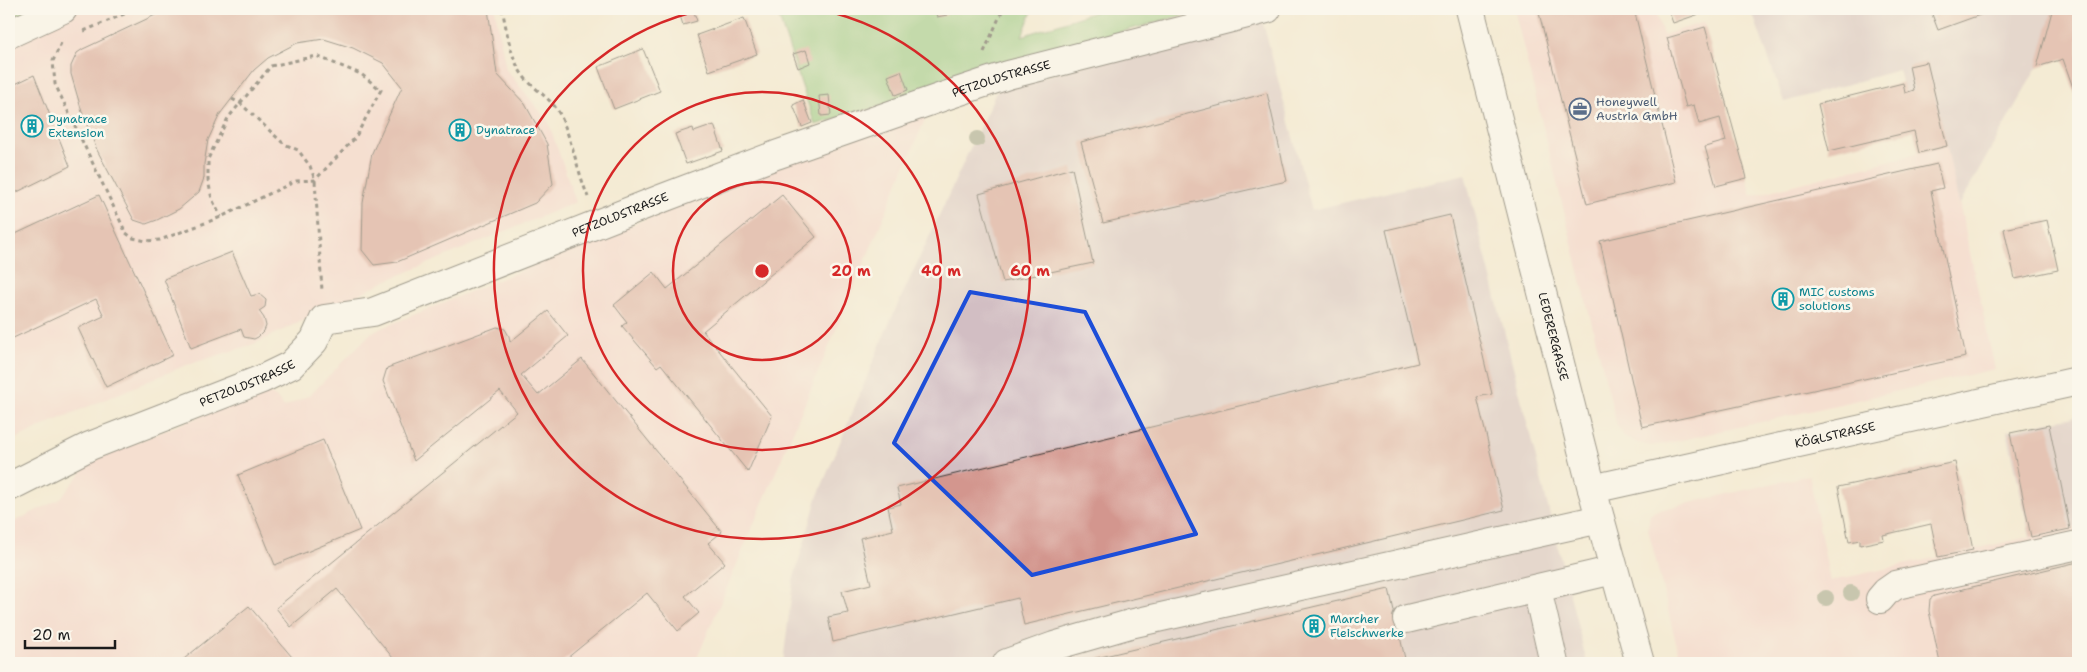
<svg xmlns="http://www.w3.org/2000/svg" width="2087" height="672" viewBox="0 0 2087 672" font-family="'Shantell Sans',sans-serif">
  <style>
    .built { fill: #f7d0cd }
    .industrial { fill: #d2bec3 }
    .green { fill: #8bc67a; stroke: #54714b }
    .building { fill: #d3968e }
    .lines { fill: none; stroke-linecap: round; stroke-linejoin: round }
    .minor-casing { stroke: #3c3b38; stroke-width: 30 }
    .path { stroke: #3c3b38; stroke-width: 3; stroke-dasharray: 4 4; stroke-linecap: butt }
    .minor { stroke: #fff; stroke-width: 28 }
    .tree { fill: #939a81 }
    .marked { fill: none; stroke: #1d4ed8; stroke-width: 4; stroke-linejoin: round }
    .ring { fill: none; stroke: #d62828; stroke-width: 2.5 }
    .labels { text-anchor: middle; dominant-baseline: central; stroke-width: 5; stroke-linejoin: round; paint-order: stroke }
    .street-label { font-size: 12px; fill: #1c1c1c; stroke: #fbf7ec }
    .service-label { font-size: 12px; fill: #4e5e75; stroke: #fbf7ec; text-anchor: start }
    .culture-label { font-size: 12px; fill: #0d838f; stroke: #fbf7ec; text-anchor: start }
    .centre { fill: #d62828; stroke: #fbf7ec; stroke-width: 2.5 }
    .ring-label { font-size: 15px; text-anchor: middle; font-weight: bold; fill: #d62828; stroke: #fbf7ec; stroke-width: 5; stroke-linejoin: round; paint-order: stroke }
  </style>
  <rect width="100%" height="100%" fill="#fbf7ec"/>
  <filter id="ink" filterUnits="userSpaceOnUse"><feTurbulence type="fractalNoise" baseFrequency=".02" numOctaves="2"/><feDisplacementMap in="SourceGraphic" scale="10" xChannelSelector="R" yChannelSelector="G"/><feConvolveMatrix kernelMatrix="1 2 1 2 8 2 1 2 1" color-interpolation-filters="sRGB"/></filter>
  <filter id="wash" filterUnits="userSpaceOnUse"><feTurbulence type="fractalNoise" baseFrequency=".0096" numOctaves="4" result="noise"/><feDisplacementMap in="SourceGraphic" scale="20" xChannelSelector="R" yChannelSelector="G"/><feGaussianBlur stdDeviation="1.12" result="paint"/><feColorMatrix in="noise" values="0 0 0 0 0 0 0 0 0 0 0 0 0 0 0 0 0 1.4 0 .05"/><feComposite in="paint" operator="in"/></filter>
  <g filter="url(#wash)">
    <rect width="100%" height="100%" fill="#f4ebd4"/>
    <!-- built -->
    <g class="built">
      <polygon points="38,9 495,9 506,69 548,121 576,202 388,280 254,344 184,366 54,421 9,442 9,22"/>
      <polygon points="1514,9 1655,9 1663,35 1704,22 1751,196 1947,146 1995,369 1664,444 1651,446 1638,443 1625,437 1617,426"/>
      <polygon points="929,110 695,663 9,663 9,524 60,499 90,462 255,393 267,392 276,397 284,407 310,395 372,332 731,184"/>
      <polygon points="1809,475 1830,581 2078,526 2078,663 1681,663 1648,529 1650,515 1655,511"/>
    </g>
    <!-- industrial -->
    <g class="industrial">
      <polygon points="1751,9 2078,9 2078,103 2063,59 2037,67 1959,206 1947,147 1919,153 1899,70 1784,102"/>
      <polygon points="1261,15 1312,210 1465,174 1587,663 783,663 793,581 817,498 887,328 997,90"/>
      <polygon points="2078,416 2078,526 2030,537 2007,431"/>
    </g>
    <!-- green -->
    <g class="green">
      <polygon points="9,9 38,9 9,22"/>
      <polygon points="776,9 1033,9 1022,36 1103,9 1206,9 1010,62 912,97 815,125"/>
    </g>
    <g id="blocks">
      <!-- building -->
      <g class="building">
        <polygon points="168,9 488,9 497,74 525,104 547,144 553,184 535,203 397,262 374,265 362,250 363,203 372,153 402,87 383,63 353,48 324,39 297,43 268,58 254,70 220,114 208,140 204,164 204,178 199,192 179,209 157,220 146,224 134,220 97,150 82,112 71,74 71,66 77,53 83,49"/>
        <polygon points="678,9 693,9 697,21 683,25"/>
        <polygon points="934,9 945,9 947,15 937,17"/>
        <polygon points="1538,9 1634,9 1676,182 1587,204"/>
        <polygon points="1668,9 1714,9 1673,23"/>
        <polygon points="1930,9 1987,9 1988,12 1938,30"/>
        <polygon points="2060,9 2078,9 2078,102 2063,59 2037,67 2052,11"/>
        <polygon points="744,18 757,54 709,71 697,35"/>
        <polygon points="1705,27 1747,178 1716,186 1705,147 1726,141 1720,118 1699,124 1694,105 1686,107 1667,38"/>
        <polygon points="643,49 660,91 614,109 598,67"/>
        <polygon points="806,50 810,63 798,68 793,54"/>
        <polygon points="1927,62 1947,146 1919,153 1914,131 1829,151 1818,104 1903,83 1905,93 1914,90 1909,66"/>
        <polygon points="901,71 908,90 895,95 888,76"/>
        <polygon points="34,75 70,166 9,196 9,87"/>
        <polygon points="1267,93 1287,181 1103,223 1081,142"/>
        <polygon points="829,95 831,115 821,116 819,96"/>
        <polygon points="803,100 812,123 802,127 793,105"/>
        <polygon points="714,125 723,151 686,164 675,134 693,128 694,132"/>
        <polygon points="1937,164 1943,188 1931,191 1966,357 1642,427 1600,241"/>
        <polygon points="1072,168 1093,263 1003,282 979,194"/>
        <polygon points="99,195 173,355 106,387 78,328 104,316 96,299 9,340 9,237"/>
        <polygon points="782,195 816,237 703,331 772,416 748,472 661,364 657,367 622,326 627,322 614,305 654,272 667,289"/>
        <polygon points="1450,215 1492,394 1477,397 1504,510 1024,625 1018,598 833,642 828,617 848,613 842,591 871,584 860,538 893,530 888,507 901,504 897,488 1418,363 1386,230"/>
        <polygon points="2047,220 2058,270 2015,279 2004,229"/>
        <polygon points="232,252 251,296 259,294 266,300 265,307 259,311 264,318 266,326 264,331 258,337 254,339 244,337 241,329 191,348 164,279"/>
        <polygon points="548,311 568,336 521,375 538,395 582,359 722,532 708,543 725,563 685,596 699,613 678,631 647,593 561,663 397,663 337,589 291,627 276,608 517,412 500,391 414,461 383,381 387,368 497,327 505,329 509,336 510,342"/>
        <polygon points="2049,425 2070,529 2031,537 2010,433"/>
        <polygon points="323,440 360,530 275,565 238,475"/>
        <polygon points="1955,462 1973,550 1938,557 1931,524 1883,535 1884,540 1860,545 1860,540 1849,542 1838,487"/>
        <polygon points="2078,562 2078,663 1940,663 1929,611 1930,599 1934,596"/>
        <polygon points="1389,589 1406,663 1075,663"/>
        <polygon points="249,606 297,663 179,663"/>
        <polygon points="1448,659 1449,663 1434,663 1434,662"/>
      </g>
    </g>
  </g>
  <g filter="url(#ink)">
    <use href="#blocks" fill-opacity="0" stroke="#3c3b38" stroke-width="1"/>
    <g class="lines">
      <!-- minor casing -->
      <g class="minor-casing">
        <g id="minor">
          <path id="s1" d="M1470,9L1592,489L1640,663"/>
          <polyline points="9,34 63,9"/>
          <path id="s2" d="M9,487L90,446L262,379L291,365L314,341L324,319L373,312L663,198L776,155L942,97L1008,75L1267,9"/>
          <path id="s3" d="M1592,489L2078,381"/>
          <polyline points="1537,589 1554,663"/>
          <polyline points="1880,599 1886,592 1896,585 2078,545"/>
          <polyline points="1407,619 1614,570"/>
          <polyline points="1007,663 1054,646 1130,624 1600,519"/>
        </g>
      </g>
      <!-- path -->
      <g class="path">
        <path d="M502,9C507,30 510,60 525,78C536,91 554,100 561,117C572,141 578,172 588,197"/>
        <polyline points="84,31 136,9"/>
        <polyline points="61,43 53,61 55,84 126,233 133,238 146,241 160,240 221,217 296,181 315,180 355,138 381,90 361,74 316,56 271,66 228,118 208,159 208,180 212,199 221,217"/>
        <polyline points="984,52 1003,9"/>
        <polyline points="232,99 240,103 284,144 298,150 310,166 315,180 322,291"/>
      </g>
      <!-- minor -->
      <use href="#minor" class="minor"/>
    </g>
    <!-- trees -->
    <g class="tree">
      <circle cx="977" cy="139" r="8"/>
      <circle cx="1851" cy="593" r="8"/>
      <circle cx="1826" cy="598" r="8"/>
    </g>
  </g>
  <!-- marked area -->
  <path d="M0 0H2087V672H0ZM970,292L1085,312L1196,534L1032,575L894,443Z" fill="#f4ebd4" fill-opacity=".55" fill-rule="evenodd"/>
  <path class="marked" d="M970,292L1085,312L1196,534L1032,575L894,443Z"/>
  <!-- distance rings -->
  <g class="ring">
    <circle cx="762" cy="271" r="89"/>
    <circle cx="762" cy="271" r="179"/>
    <path d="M818 9A268 268 0 1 1 706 9"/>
  </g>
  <!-- icons -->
  <defs>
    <g id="office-ring" transform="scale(1.125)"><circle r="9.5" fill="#fbf7ec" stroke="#5c6f8a" stroke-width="1.5"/><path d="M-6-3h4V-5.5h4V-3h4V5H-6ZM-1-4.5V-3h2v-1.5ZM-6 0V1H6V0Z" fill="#5c6f8a"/></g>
    <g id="building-ring" transform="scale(1.125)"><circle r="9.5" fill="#fbf7ec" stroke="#0f9aa8" stroke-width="1.5"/><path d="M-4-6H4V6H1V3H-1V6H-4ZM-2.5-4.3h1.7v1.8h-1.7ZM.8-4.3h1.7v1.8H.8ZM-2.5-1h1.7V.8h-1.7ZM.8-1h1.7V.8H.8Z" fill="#0f9aa8"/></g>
  </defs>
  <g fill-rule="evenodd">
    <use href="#office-ring" x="1580" y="109"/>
    <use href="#building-ring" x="32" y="126"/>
    <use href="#building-ring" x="460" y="130"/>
    <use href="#building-ring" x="1783" y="299"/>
    <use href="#building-ring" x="1314" y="626"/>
  </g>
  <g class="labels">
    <!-- street labels -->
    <g class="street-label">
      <text stroke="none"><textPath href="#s2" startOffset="1085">PETZOLDSTRASSE</textPath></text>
      <text stroke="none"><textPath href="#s2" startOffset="680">PETZOLDSTRASSE</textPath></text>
      <text stroke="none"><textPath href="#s1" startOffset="338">LEDERERGASSE</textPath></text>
      <text stroke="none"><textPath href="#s2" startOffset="260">PETZOLDSTRASSE</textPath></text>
      <text stroke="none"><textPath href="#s3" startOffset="249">KÖGLSTRASSE</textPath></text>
    </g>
    <!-- service labels -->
    <g class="service-label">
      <text x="1596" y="102">Honeywell<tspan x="1596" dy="14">Austria GmbH</tspan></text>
    </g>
    <!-- culture labels -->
    <g class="culture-label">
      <text x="48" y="119">Dynatrace<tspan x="48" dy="14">Extension</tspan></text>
      <text x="476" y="130">Dynatrace</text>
      <text x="1799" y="292">MIC customs<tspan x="1799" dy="14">solutions</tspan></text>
      <text x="1330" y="619">Marcher<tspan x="1330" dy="14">Fleischwerke</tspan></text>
    </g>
  </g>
  <circle cx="762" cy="271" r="8" class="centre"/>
  <g class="ring-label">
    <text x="851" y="276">20 m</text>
    <text x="941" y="276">40 m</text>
    <text x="1030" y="276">60 m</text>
  </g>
  <!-- margin -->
  <rect width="2087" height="672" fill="none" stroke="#fbf7ec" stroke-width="30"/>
  <!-- scale -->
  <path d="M25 640v8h90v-8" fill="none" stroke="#1c1c1c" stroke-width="2.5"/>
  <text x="32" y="640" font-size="15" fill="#1c1c1c" stroke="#fbf7ec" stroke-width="4" paint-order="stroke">20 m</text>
</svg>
